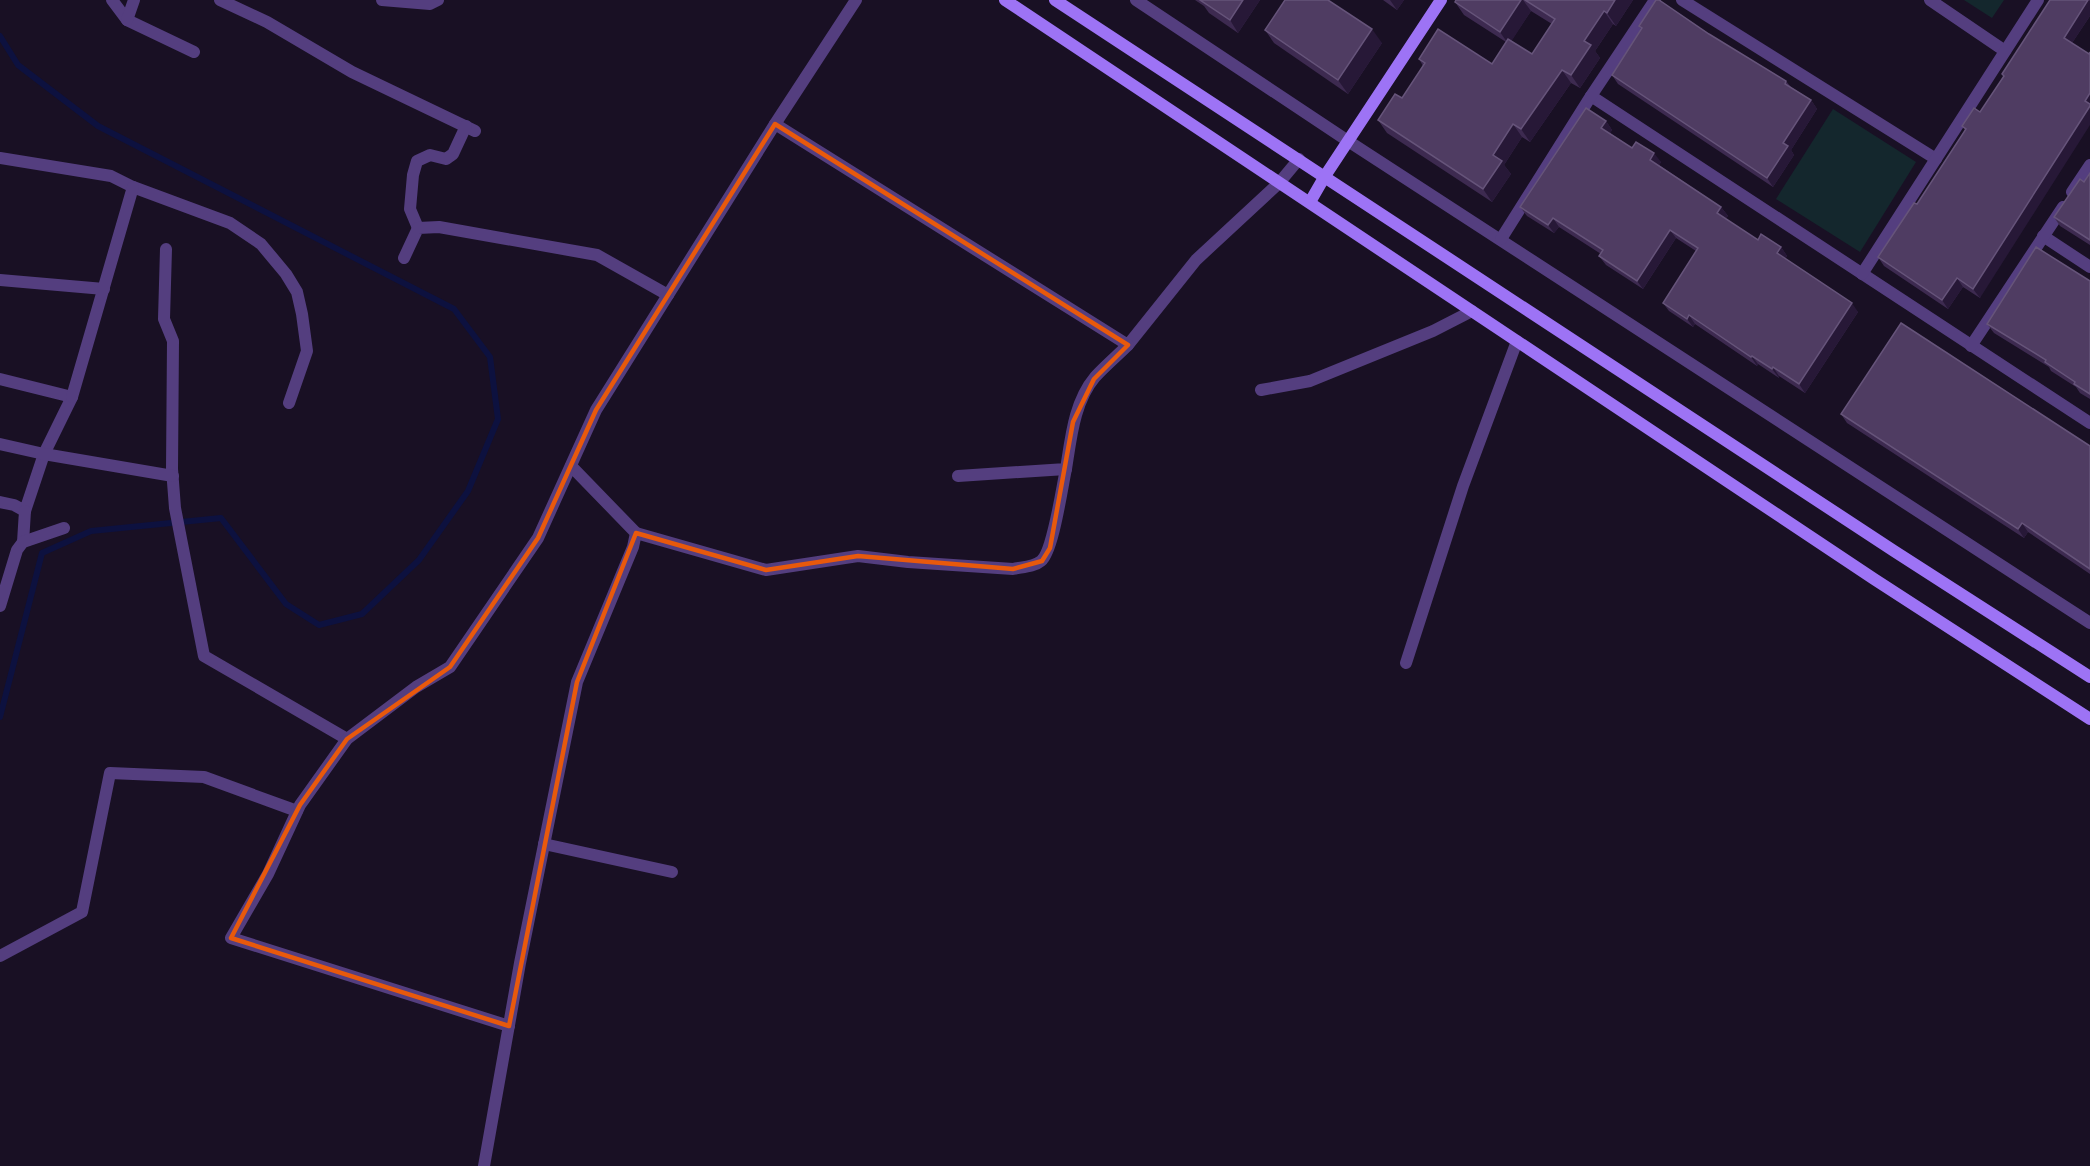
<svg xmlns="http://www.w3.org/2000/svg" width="2090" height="1166" viewBox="0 0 2090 1166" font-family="'PT Sans Narrow',sans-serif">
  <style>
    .green { fill: #14272d }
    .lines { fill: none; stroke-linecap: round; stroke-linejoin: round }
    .stream { stroke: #0d113f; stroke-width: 6 }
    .street { stroke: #543e7f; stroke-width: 12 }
    .secondary { stroke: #9d73f5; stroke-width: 12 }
    .wall { fill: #3d2a50; fill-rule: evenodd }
    .shaded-wall { fill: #271837 }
    .building { fill: #4f3c62; stroke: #66547a; stroke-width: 1.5 }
    .marked { fill: none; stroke: #e8590c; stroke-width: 4.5; stroke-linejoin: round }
  </style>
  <rect width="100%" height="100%" fill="#191024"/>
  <!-- green -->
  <g class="green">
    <polygon points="1964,0 2004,0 1992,18"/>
    <polygon points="1833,109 1916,162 1860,252 1776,199"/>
  </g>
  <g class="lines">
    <!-- stream -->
    <polyline class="stream" points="0,36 18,65 98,126 454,309 490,357 498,419 468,491 419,560 362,614 319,625 286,604 221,518 91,531 42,553 0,717"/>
    <!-- street -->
    <g class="street">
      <polyline points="112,0 127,20 194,52"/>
      <polyline points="220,0 267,22 352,72 475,131"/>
      <polyline points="382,0 430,4 438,0"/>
      <polyline points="1136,0 1348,141 2090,623"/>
      <polyline points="1682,0 1936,159"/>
      <polyline points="1930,0 2005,51"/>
      <polyline points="127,20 134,0"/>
      <polyline points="1591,96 2090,423"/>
      <polyline points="775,124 1128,345 1196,260 1279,183 1299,159"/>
      <polyline points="0,158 111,176 133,187 230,223 261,244 286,274 297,292 302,314 307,351 289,403"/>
      <polyline points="2072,192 2090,165"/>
      <polyline points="418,228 410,209 413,175 417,161 430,155 446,159 453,154 466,126"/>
      <polyline points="2043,236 2090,267"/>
      <polyline points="1501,239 1591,96 1655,0"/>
      <polyline points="166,249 164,319 173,341 172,469 175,508 204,656 347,739"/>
      <polyline points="404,258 418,228 439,227 597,255 668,295"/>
      <polyline points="1862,274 2038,0"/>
      <polyline points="0,280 104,289"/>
      <polyline points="1971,346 2063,207"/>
      <polyline points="0,379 72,397 44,454 25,511 14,505 0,502"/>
      <polyline points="1261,390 1310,381 1433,331 1472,311"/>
      <polyline points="72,397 133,187"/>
      <polyline points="0,444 44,454 173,476"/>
      <path d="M958,476L1066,469C1071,438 1074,402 1095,377C1105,366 1118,355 1128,345"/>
      <path d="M636,533L766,570L858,556L908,562L1013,569C1022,567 1034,567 1041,561C1053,552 1062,487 1066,469"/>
      <polyline points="23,542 25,511"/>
      <polyline points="0,606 17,550 23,542 64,528"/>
      <polyline points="1406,663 1463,486 1517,341"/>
      <polyline points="544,844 672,872"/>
      <polyline points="0,956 82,912 110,773 204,777 297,811"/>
      <polyline points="509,1026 231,938 268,874 300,805 347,739 416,687 450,667 538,538 596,410 775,124 856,0"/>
      <polyline points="484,1166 520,963 577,682 633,547 636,533 571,466"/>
    </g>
    <!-- secondary -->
    <g class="secondary">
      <polyline points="1005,0 1874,579 2090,719"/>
      <polyline points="1055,0 1894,551 2090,677"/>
      <polyline points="1310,202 1325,176 1441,0"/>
    </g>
  </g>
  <!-- wall -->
  <g class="wall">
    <polygon points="1195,0 1260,0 1238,33 1209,13 1204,6"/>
    <polygon points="1383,0 1404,0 1397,10"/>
    <path d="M1456,0H1633L1616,26L1613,24L1595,51L1600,58L1580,88L1571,83L1530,142L1522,137L1504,165L1511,174L1492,202L1387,133L1378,120L1402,98L1423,66L1419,59L1492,64L1506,42L1464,15L1455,2ZM1531,11L1552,24L1532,54L1511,41Z"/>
    <polygon points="2050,0 2090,0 2090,16 2072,43 1980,298 1963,287 1948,309 1884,266 1878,257 1917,204 1965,130 1962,126 1980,112 2004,77 2002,74"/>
    <polygon points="1639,26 1709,34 1786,81 1791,87 1811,100 1817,109 1791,150 1794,155 1773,187 1618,84 1612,75 1641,29"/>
    <polygon points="1265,30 1382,43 1348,94 1274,43"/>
    <polygon points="1606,121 1612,130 1610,133 1632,148 1661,162 1659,165 1721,207 1728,216 1725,219 1758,240 1781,247 1787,256 1785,259 1858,312 1805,393 1779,376 1779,378 1758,364 1757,366 1695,324 1693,327 1669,311 1663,303 1696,251 1676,238 1643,289 1606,265 1599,256 1601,254 1559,227 1554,233 1527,216 1520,207"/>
    <polygon points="2090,173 2090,245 2060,226 2054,217 2084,182"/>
    <polygon points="2090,281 2090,399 2080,393 2076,387 2051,371 2049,367 1994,333 1987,324"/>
    <polygon points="1841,414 2090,446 2090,574 2028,532 2024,538 1847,423"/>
  </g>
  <!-- shaded-wall -->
  <g class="shaded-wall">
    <polygon points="1243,0 1260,0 1238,33 1230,20"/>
    <polygon points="1390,0 1404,0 1397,10"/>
    <polygon points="1521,0 1523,0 1531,11 1509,45 1500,32"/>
    <polygon points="1615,0 1633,0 1616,26 1607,13"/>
    <polygon points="2088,0 2090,1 2090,16 2070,46 2064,38"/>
    <polygon points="1604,11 1613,24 1595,51 1600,58 1580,88 1571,75 1584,41"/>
    <polygon points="1372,29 1382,43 1348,94 1338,80"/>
    <polygon points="1562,70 1571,83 1530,142 1521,129"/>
    <polygon points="2090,93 2090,125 1980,298 1973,289"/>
    <polygon points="1811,100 1817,109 1791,150 1794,155 1773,187 1767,178 1783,143"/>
    <polygon points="1606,121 1612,130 1608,137 1601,128"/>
    <polygon points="1513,124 1522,137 1504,165 1511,174 1492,202 1483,189 1493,155"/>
    <polygon points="1654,153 1661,162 1657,169 1650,160"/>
    <polygon points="1721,207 1728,216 1723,222 1717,213"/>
    <polygon points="1553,218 1559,227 1554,233 1548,225"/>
    <polygon points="1670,230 1676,238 1643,289 1637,281"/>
    <polygon points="1781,247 1787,256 1783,262 1777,253"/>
    <polygon points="1957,278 1963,287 1948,309 1942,300"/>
    <polygon points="1852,303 1858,312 1805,393 1799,384"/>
    <polygon points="1689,315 1695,324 1693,327 1687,319"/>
    <polygon points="1752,356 1758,364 1757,366 1751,357"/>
    <polygon points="1773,367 1779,376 1779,378 1772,369"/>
    <polygon points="2022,523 2028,532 2024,538 2018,529"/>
  </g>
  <!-- building -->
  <g class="building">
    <polygon points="1200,0 1243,0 1230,20"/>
    <polygon points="1285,0 1328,0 1372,29 1338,80 1265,30"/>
    <polygon points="1456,0 1521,0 1500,32 1455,2"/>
    <polygon points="1525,0 1615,0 1607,13 1604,11 1584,41 1591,45 1571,75 1562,70 1521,129 1513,124 1493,155 1502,161 1483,189 1378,120 1395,94 1402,98 1425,63 1419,59 1438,29 1492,64 1508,39 1532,54 1555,19"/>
    <polygon points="1656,0 1659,0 1709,34 1786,81 1785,84 1811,100 1783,143 1788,146 1767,178 1612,75 1642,28 1639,26"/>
    <polygon points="2050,0 2088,0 2064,38 2089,54 2090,52 2090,93 2085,101 2090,104 2090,106 1973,289 1957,278 1942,300 1878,257 1914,203 1917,204 1966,129 1962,126 1974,108 1980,112 2004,76 2002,74"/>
    <polygon points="1586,108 1606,121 1601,128 1632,148 1636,142 1654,153 1650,160 1721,207 1717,213 1758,240 1761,234 1781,247 1777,253 1852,303 1799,384 1773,367 1772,369 1752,356 1751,357 1689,315 1687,319 1663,303 1698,248 1670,230 1637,281 1599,256 1603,250 1553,218 1548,225 1520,207"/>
    <polygon points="2090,173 2090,240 2054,217 2080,179 2084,182"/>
    <polygon points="2036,247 2090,281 2090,394 2074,384 2075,382 2045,362 2046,360 1987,324"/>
    <polygon points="1901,323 2090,446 2090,569 2022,523 2018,529 1841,414"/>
  </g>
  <!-- marked area -->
  <path class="marked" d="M775,124L1128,345L1094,379L1073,422L1050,548L1042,561L1013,569L858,556L766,570L636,533L577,682L509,1026L231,938L300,805L347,739L450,667L538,538L596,410Z"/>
</svg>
